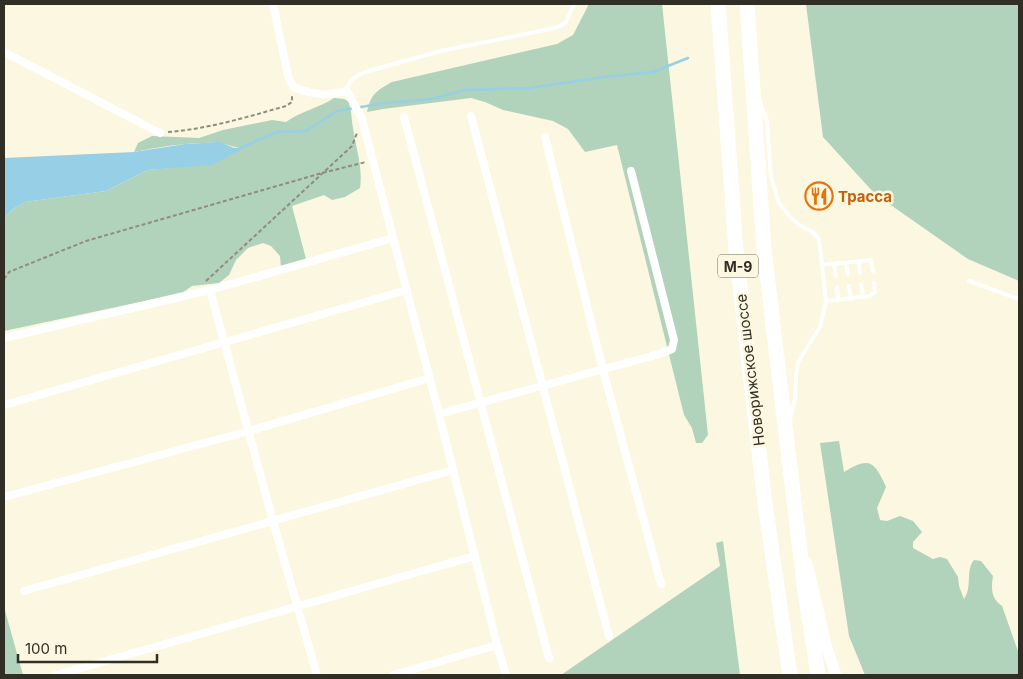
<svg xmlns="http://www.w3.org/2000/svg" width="1023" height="679" viewBox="0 0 1023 679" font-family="Inter,sans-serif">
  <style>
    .green { fill: #b1d2bb }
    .water { fill: #97d0e6 }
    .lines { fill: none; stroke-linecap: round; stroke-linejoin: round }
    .stream { stroke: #97d0e6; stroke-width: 2.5 }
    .path { stroke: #8f8d7d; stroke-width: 2; stroke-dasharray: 4 2.5; stroke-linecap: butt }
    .service { stroke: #fff; stroke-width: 4 }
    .minor { stroke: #fff; stroke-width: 8 }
    .secondary { stroke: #fff; stroke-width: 11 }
    .motorway { stroke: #fff; stroke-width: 15 }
    .labels { text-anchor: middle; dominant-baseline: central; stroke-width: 5; stroke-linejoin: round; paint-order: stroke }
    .shield { fill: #fbf7e0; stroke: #6d6a5d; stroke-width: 1 }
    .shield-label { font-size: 14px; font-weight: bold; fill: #302e25 }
    .food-label { font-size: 15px; font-weight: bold; fill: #c56008; stroke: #fbf7e0; text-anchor: start }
    .street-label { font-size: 15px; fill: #302e25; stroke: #fbf7e0 }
  </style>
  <rect width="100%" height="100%" fill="#fbf7e0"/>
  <!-- green -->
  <g class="green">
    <path d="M589,4H662L708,435L702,443H696L692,428L684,415L617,145L585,152L568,129L553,121L503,110L485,102L471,98L383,109L367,112C371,94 376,91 392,82L557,44L573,35Z"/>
    <polygon points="806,4 1019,4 1019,281 968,259 875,194 823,137"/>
    <path d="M334,98L344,99L348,101C352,110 351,118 353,128C356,149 363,167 360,188L345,197L332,200L324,195L292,206L306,259L281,267L280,256L271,246L263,243L248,248L236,260L229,275L219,283L192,286L182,293L4,331V218L13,209L25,202L106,191L148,170L212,164L241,147C232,148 226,143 217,143C189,142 161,147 134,152L138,143L152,136L199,138L223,130L272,120L286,122C301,111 319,108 334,98Z"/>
    <path d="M839,441L844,472C869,457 874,460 886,487L877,508L880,520L887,521L900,516L913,521L922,532L913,542V548L933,559L940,557L947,559L958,577L959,586L964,599C973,586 965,571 974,560L981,561L993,576C991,589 991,598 1002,606L1019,654V675H865L849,636L820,443Z"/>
    <polygon points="723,541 740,675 561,675 720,566 716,543"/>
    <polygon points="4,607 23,675 4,675"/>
  </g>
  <!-- water -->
  <polygon class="water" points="220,142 234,148 241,147 239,151 212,165 148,170 106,191 25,202 13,209 4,218 4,158 134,152 185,144"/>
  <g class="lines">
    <!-- stream -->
    <polyline class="stream" points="240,148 277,132 306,131 337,111 385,103 432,99 465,90 529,88 604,77 653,72 688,58"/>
    <!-- path -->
    <g class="path">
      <path d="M168,132C208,129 247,117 286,106L292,102V96"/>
      <polyline points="4,279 9,272 86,241 322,173 366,162"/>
      <polyline points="206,281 352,146 357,133"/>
    </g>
    <!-- service -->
    <g class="service">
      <polyline points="347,91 348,85 352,79 365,72 437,52 559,27 566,22 574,4"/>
      <polyline points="760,102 767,121 771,177 779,203 790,217 799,225 811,231 819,239 826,301 820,327 798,362 796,376 795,398 790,419"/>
      <polyline points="859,261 860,273"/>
      <polyline points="846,263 848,274"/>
      <polyline points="834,264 836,276"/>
      <polyline points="822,265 871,260 873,271"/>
      <polyline points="969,281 1019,299"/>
      <polyline points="861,284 863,297"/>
      <polyline points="849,286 851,299"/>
      <polyline points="837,287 838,300"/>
      <polyline points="826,301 870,296 875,292 874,283"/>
    </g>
    <!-- minor -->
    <g class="minor">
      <path d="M273,4L288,76L293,87C314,95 325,96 347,91L362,119L439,414L497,645L506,675"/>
      <polyline points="4,52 160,133"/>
      <polyline points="471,116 609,636"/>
      <polyline points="404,117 549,658"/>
      <polyline points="545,137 603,370 661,584"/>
      <polyline points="210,290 273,521 317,675"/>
      <polyline points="4,338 210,290 393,238"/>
      <polyline points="4,405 407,290"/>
      <polyline points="439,414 663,353 672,349 674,340 631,171"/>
      <polyline points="4,497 249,431 430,378"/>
      <polyline points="24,591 453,470"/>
      <polyline points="56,675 475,556"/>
      <polyline points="393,675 497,645"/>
    </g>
    <!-- secondary -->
    <polyline class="secondary" points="807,563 827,648 836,675"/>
    <!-- motorway -->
    <g class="motorway">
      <polyline points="718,4 736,250 765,504 790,675"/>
      <polyline points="747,4 764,249 804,585 818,675"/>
    </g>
  </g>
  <!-- icons -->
  <defs>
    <g id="restaurant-ring" transform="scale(1.4375)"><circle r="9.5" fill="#fbf7e0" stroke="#e8710a" stroke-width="1.5"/><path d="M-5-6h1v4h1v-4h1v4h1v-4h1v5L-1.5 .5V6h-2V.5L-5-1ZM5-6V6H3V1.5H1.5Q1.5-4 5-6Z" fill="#e8710a"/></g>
  </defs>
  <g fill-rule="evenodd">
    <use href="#restaurant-ring" x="819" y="196"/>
  </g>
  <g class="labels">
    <!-- shield labels -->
    <rect class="shield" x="718" y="254.5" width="40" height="23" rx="4"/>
    <g class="shield-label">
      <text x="738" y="266">М-9</text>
    </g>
    <!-- food labels -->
    <g class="food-label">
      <text x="838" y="196">Трасса</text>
    </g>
    <!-- street labels -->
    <g class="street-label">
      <text transform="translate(750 370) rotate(-97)">Новорижское шоссе</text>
    </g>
  </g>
  <!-- border -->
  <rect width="1023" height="679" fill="none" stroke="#302e25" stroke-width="10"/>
  <!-- scale -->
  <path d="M18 654v8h139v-8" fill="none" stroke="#302e25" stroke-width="2.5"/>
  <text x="25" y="654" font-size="15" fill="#302e25" stroke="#fbf7e0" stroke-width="4" paint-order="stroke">100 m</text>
</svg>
